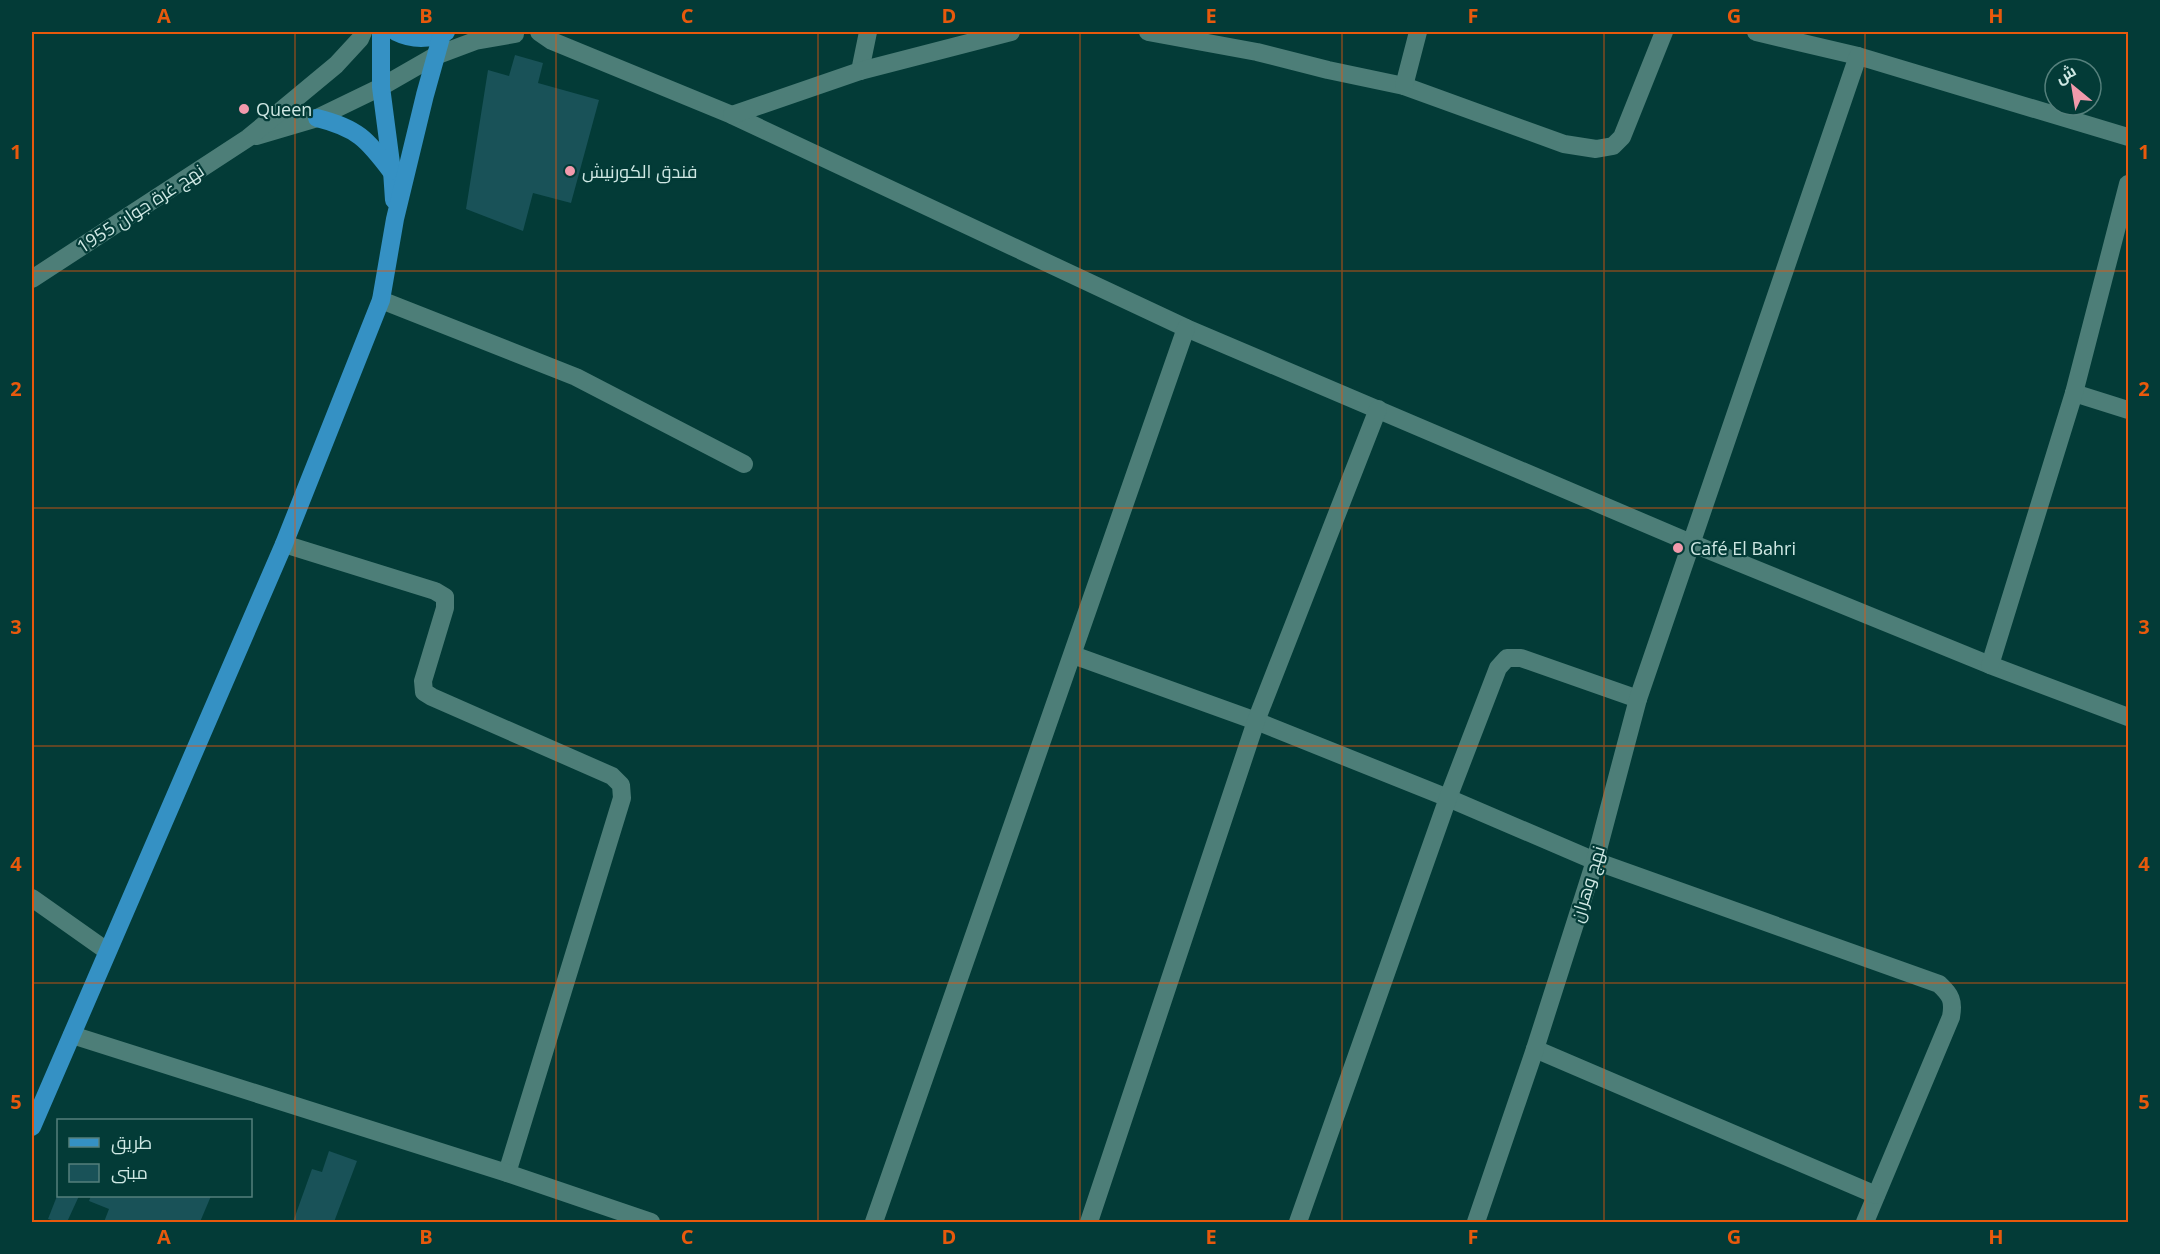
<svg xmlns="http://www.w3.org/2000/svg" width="2160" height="1254" viewBox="0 0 2160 1254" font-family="'Open Sans',Cairo,sans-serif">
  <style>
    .building { fill: #195258 }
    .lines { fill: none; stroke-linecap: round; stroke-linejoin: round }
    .minor { stroke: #4d7e78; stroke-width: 18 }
    .major { stroke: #3591c4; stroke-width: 18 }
    .grid { fill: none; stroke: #e8590c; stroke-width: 1.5; stroke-opacity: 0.55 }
    .poi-dot { fill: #f29aac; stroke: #033b37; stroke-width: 2 }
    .labels { text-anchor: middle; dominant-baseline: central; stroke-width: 4.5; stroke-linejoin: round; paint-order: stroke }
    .poi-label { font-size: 18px; fill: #cfe8e4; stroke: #033b37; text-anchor: start }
    .street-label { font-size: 18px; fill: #cfe8e4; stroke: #033b37 }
    .neatline { fill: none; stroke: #e8590c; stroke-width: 2 }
    .grid-label { font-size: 20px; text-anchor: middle; font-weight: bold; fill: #e8590c }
  </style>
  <rect width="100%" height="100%" fill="#033b37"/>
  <!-- building -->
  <g class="building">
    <polygon points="515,55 543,63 538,83 599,100 571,203 533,193 523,231 466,209 488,70 509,76"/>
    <polygon points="329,1151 357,1161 334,1222 293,1222 312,1169 322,1172"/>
    <polygon points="57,1196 79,1196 67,1222 58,1222 48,1219"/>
    <polygon points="91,1196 211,1196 200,1222 104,1222 109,1209 89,1201"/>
  </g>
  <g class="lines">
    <!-- minor -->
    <g class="minor">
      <polyline points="539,32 552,41 732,115 1186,328 1691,543 1990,665 2128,717"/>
      <polyline points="1148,32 1257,52 1328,70 1404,86 1564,144 1596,149 1613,146 1622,137 1664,32"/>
      <polyline points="1756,32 1858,56 2128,137"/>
      <polyline points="860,71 868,32"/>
      <polyline points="1404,86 1418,32"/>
      <polyline points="732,115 860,71 1011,32"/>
      <polyline points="256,136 317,118 381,87 435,56 475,41 515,34"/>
      <polyline points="32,279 248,138 336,65 360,39 363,32"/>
      <polyline points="381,300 576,377 744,464"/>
      <polyline points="2074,393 2128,410"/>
      <polyline points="284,544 435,591 445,597 445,608 423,681 424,692 432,697 612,776 621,785 622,798 507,1173"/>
      <path d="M1073,655L1256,721L1448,798L1595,861L1939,984C1951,995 1954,1001 1951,1017L1865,1222"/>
      <polyline points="1990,665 2074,393 2128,184"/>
      <polyline points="32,898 107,951"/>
      <polyline points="72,1035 507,1173 651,1222"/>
      <polyline points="1535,1049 1876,1195"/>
      <polyline points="874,1222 1186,328"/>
      <polyline points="1089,1222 1256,721 1378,409"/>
      <polyline points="1298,1222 1448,798 1498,668 1507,658 1521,658 1638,699"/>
      <polyline points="1476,1222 1535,1049 1595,861 1638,699 1858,56"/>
    </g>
    <!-- major -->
    <g class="major">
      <polyline points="381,32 381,87 392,171 394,200"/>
      <path d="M396,32C412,40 430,40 446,32"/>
      <path d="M317,118C357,128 367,139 391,171"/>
      <polyline points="32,1127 284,544 381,300 395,219 425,95 442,34"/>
    </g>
  </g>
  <!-- grid -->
  <path class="grid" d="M295,32V1222M556,32V1222M818,32V1222M1080,32V1222M1342,32V1222M1604,32V1222M1865,32V1222M32,271H2128M32,508H2128M32,746H2128M32,983H2128"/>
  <!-- markers -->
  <g class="poi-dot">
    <circle cx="244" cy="109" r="6"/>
    <circle cx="570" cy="171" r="6"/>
    <circle cx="1678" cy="548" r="6"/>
  </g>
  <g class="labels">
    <!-- poi labels -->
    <g class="poi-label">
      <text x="256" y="109">Queen</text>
      <text x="582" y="171">فندق الكورنيش</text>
      <text x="1690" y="548">Café El Bahri</text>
    </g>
    <!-- street labels -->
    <g class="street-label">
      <text transform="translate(140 208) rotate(-33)">نهج غرة جوان 1955</text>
      <text transform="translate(1587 884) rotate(-73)">نهج وهران</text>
    </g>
  </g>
  <!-- border -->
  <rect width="2160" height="1254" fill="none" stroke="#033b37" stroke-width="66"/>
  <!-- legend -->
  <rect x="57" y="1119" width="195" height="78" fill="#033b37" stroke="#55807c" stroke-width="1.5"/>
  <rect x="69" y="1138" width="30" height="9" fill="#3591c4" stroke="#55807c" stroke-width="1.5"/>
  <text x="111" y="1149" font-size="18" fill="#cfe8e4">طريق</text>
  <rect x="69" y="1164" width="30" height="18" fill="#195258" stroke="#55807c" stroke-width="1.5"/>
  <text x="111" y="1179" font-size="18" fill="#cfe8e4">مبنى</text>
  <!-- north arrow -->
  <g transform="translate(2073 87) rotate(330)"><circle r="28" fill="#033b37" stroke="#55807c" stroke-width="1.5"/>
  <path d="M0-4.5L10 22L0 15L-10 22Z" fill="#f29aac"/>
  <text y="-9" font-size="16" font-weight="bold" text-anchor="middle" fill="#cfe8e4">ش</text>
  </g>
  <rect x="33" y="33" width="2094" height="1188" class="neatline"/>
  <g class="grid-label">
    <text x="164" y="23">A</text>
    <text x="426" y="23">B</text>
    <text x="687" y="23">C</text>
    <text x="949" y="23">D</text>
    <text x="1211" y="23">E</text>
    <text x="1473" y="23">F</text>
    <text x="1734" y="23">G</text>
    <text x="1996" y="23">H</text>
    <text x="16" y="159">1</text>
    <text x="2144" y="159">1</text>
    <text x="16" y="396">2</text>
    <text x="2144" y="396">2</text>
    <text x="16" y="634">3</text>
    <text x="2144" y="634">3</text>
    <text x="16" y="871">4</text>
    <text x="2144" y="871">4</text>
    <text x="16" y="1109">5</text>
    <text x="2144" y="1109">5</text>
    <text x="164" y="1244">A</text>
    <text x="426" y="1244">B</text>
    <text x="687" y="1244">C</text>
    <text x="949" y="1244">D</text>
    <text x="1211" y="1244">E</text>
    <text x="1473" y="1244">F</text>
    <text x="1734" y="1244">G</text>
    <text x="1996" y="1244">H</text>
  </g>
</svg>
